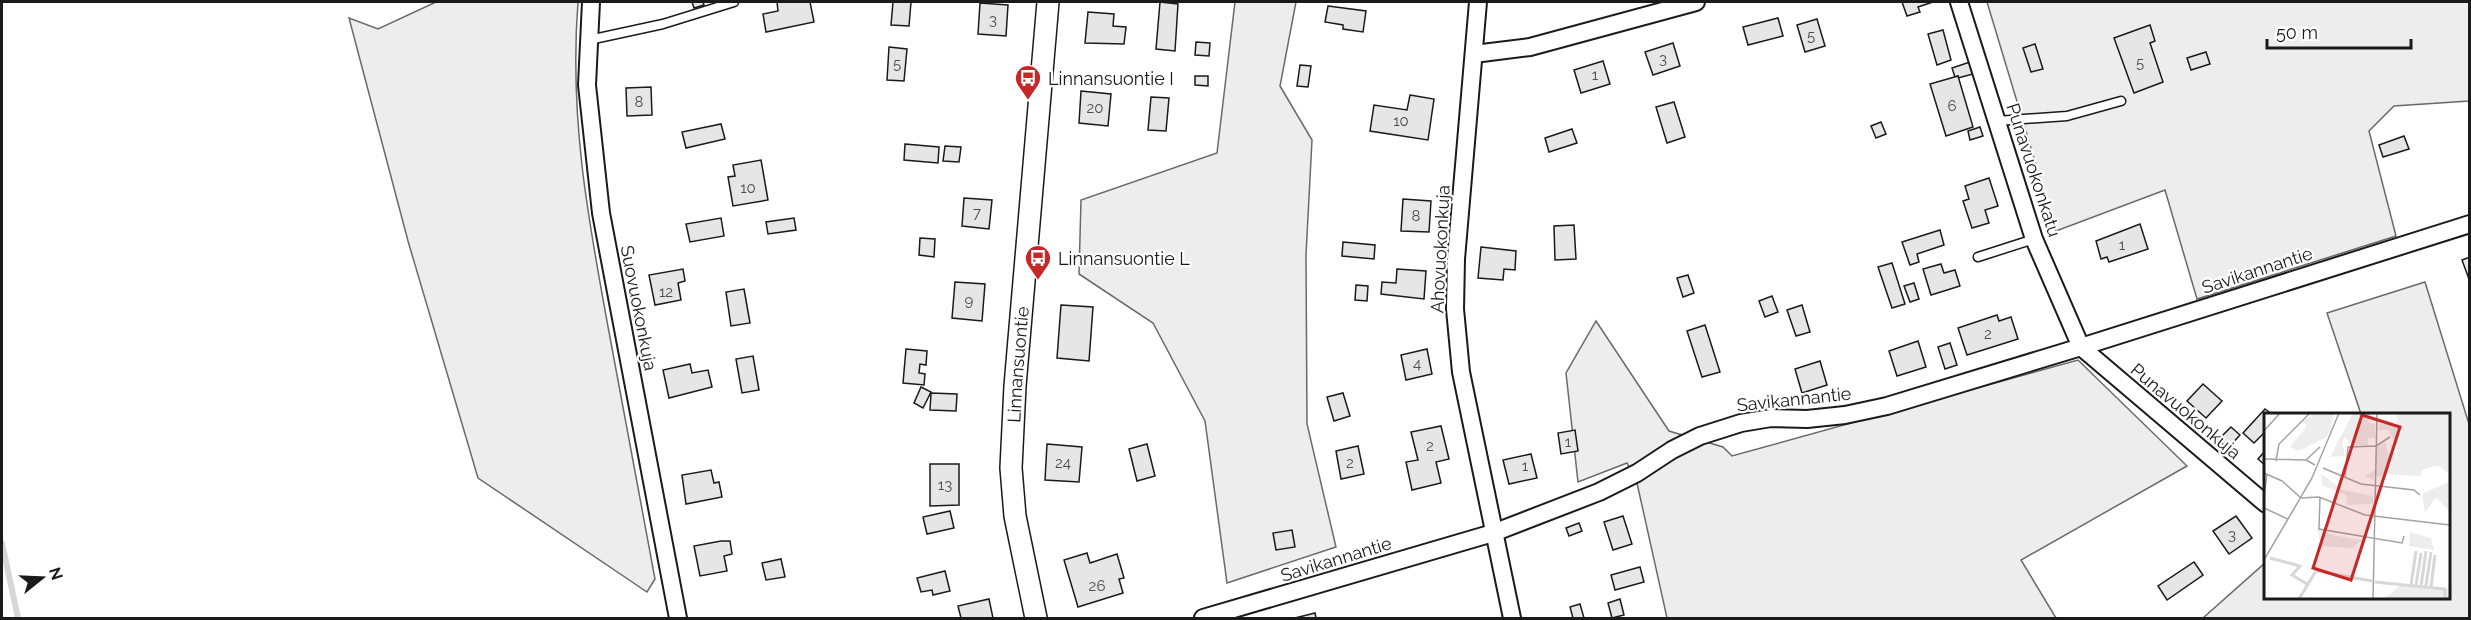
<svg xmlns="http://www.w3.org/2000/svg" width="2471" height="620" viewBox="0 0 2471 620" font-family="Raleway,sans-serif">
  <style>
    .green { fill: #ededed; stroke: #6a6a6a; stroke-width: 1.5 }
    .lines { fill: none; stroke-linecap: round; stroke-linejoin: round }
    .stream { stroke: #d7d7d7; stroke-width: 6 }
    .building { fill: #e6e6e6; stroke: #1a1a1a; stroke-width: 1.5 }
    .service-casing { stroke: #1a1a1a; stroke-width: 11 }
    .minor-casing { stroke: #1a1a1a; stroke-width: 20 }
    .tertiary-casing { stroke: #1a1a1a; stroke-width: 24 }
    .service { stroke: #fff; stroke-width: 8 }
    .minor { stroke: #fff; stroke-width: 16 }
    .tertiary { stroke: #fff; stroke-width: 21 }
    .labels { text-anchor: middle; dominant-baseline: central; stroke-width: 4.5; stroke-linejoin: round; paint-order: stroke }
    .number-label { font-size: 15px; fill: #4d4d4d }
    .poi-label { font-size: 18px; fill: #1a1a1a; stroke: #fff; text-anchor: start }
    .street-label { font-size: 18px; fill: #1a1a1a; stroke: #fff }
    .inset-river { fill: none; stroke: #d7d7d7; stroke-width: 3 }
    .inset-road { fill: none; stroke: #a3a3a3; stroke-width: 1.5 }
    .view { fill: #c62828; fill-opacity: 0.15; stroke: #c62828; stroke-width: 3 }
    .inset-edge { fill: none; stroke: #1a1a1a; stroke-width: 3 }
  </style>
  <rect width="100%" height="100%" fill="#fff"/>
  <!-- green -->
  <g class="green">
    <path d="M436,2H578C569,117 588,219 609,332C624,414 640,497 655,579L647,592L478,478L408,241L349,18L378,29Z"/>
    <polygon points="1235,2 1296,2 1280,86 1312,140 1306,255 1307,424 1336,547 1227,583 1205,421 1153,323 1079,274 1081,200 1217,153"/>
    <polygon points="1987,2 2469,2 2469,101 2394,106 2369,131 2396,236 2197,299 2165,190 2056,231"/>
    <polygon points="2425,282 2469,424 2469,618 2203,618 2265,563 2266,598 2448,598 2448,414 2361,414 2327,313"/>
    <polygon points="1596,321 1669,431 1723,447 1732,456 2078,360 2187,466 2021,560 2056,618 1667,618 1637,483 1627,463 1578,482 1566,373"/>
  </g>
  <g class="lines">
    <!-- stream -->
    <polyline class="stream" points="2,543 18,618"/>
  </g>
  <!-- building -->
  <g class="building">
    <polygon points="692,2 703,2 704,5 694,8"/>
    <polygon points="777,2 810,2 814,22 766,32 763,14 778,11"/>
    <polygon points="893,2 911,2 909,26 891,25"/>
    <polygon points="1160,2 1178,4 1175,51 1156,49"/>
    <polygon points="1902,2 1933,2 1918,7 1920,12 1907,16"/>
    <polygon points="980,3 1008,5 1006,36 978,34"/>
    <polygon points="1328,6 1366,11 1363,32 1343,29 1343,25 1325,22"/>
    <polygon points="1088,12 1114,14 1113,26 1126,27 1124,44 1085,43"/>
    <polygon points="1778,18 1783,36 1748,45 1743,27"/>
    <polygon points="1817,19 1825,46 1805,52 1797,25"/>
    <polygon points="2150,25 2155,41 2150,43 2163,82 2134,93 2114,38"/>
    <polygon points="1943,30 1951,60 1937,65 1928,34"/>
    <polygon points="1196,42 1210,43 1209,56 1195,55"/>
    <polygon points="1673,43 1680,66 1653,75 1645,52"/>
    <polygon points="2035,44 2043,69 2031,72 2023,48"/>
    <polygon points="889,47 907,49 904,81 887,80"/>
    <polygon points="2206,52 2210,64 2191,70 2187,58"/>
    <polygon points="1603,61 1610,84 1581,93 1574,70"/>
    <polygon points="1970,62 1973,74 1958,78 1958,76 1955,77 1952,68"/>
    <polygon points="1300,65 1311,66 1308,87 1297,86"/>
    <polygon points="1195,76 1208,76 1208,86 1195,85"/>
    <polygon points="1958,76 1973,127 1946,136 1930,84"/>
    <polygon points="651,87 652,115 627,116 626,88"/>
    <polygon points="1081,91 1111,94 1108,126 1079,123"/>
    <polygon points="1410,95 1434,99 1428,140 1370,131 1374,105 1407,110"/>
    <polygon points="1151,97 1169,98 1166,131 1148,130"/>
    <polygon points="1674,102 1685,137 1667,143 1656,107"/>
    <polygon points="1881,122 1886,134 1876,138 1871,126"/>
    <polygon points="721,124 725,139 686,148 682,132"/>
    <polygon points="1980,127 1983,136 1970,140 1968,131"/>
    <polygon points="1572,129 1577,143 1549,152 1545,138"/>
    <polygon points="2404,136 2409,149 2383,157 2379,145"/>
    <polygon points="905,144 939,147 938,163 904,160"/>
    <polygon points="945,146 961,147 959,162 943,161"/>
    <polygon points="761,160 768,200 733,206 728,177 735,176 733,165"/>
    <polygon points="1989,178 1998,206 1985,210 1989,223 1972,228 1963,201 1969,199 1965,186"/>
    <polygon points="964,198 992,200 989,229 962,226"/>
    <polygon points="1403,199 1431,201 1429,232 1401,231"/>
    <polygon points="721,218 724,236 690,242 686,224"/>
    <polygon points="794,218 796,230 768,234 766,222"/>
    <polygon points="2140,224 2148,249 2109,262 2107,257 2101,259 2096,241"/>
    <polygon points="1574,225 1576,259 1555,260 1554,226"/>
    <polygon points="1940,230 1944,245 1917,254 1919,262 1910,265 1902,242"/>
    <polygon points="920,238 935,239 934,257 919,255"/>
    <polygon points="1343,242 1375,245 1374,259 1342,256"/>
    <polygon points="1481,247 1516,251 1515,270 1504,269 1503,280 1478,278"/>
    <polygon points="2470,257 2470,282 2462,260"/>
    <polygon points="1892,263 1905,304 1892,308 1878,267"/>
    <polygon points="1941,264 1944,273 1955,270 1960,286 1931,295 1923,269"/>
    <polygon points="683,269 685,281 678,283 681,300 655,305 649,275"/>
    <polygon points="1397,269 1426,271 1424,299 1381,294 1382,282 1396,283"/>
    <polygon points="1688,275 1694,293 1683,297 1677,278"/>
    <polygon points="955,282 985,284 982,321 952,318"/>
    <polygon points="1914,283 1919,299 1910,302 1904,286"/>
    <polygon points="1356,285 1368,286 1367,301 1355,300"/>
    <polygon points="744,289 750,323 731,326 726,292"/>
    <polygon points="1772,296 1778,312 1765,317 1759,301"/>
    <polygon points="1061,305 1093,307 1089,361 1057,358"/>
    <polygon points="1802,305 1810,332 1796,336 1787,310"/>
    <polygon points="1997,315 1999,321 2011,317 2018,339 1967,355 1958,328"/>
    <polygon points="1705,325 1720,372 1702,377 1687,331"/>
    <polygon points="1918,341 1926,367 1897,376 1889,351"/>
    <polygon points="1950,343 1957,365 1945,369 1938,347"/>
    <polygon points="906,349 927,351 926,365 920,364 919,373 925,374 924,385 903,383"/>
    <polygon points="1427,349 1432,374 1406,380 1401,355"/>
    <polygon points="753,356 759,390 742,393 736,359"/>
    <polygon points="1820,361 1827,385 1802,393 1795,369"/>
    <polygon points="690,364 692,373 708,370 712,387 669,398 663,370"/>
    <polygon points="2203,384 2222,401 2206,418 2187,401"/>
    <polygon points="921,387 931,392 923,408 914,403"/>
    <polygon points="931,393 957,394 956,411 930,410"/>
    <polygon points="1343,393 1350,416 1334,421 1327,397"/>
    <polygon points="2265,409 2272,414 2266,414 2266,431 2254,443 2243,433"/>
    <polygon points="1441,426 1449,459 1436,462 1441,483 1412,490 1406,462 1418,460 1411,432"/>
    <polygon points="2231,427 2240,435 2228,448 2218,440"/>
    <polygon points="1575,430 1578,451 1561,454 1558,433"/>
    <polygon points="1047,444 1082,447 1079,482 1045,480"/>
    <polygon points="1147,444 1155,476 1137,481 1129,449"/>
    <polygon points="1358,446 1364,474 1341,479 1336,451"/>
    <polygon points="2266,450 2266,466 2258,459"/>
    <polygon points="1531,454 1537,478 1509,484 1503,460"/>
    <polygon points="930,464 959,464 959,505 930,506"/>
    <polygon points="711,470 714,483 719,482 722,497 686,504 682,475"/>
    <polygon points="950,511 954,528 927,534 923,517"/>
    <polygon points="1623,516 1632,544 1613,550 1604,522"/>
    <polygon points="2236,516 2252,538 2229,554 2213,531"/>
    <polygon points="1579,523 1582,531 1569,536 1566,528"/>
    <polygon points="1292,530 1295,547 1276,550 1273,533"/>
    <polygon points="721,541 730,541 732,554 724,556 727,571 700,576 694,546"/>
    <polygon points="1087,553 1090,563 1117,554 1124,578 1119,579 1123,593 1078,607 1064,560"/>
    <polygon points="781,559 785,577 766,580 762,563"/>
    <polygon points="2194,562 2203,575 2167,600 2158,586"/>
    <polygon points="1640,567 1644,582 1615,590 1611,575"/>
    <polygon points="945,571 950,591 933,595 932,590 921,592 917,578"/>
    <polygon points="989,599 993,618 961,618 958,606"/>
    <polygon points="1620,599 1624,615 1612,618 1608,603"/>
    <polygon points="1580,604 1584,618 1573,618 1570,607"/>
    <polygon points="1315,613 1316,618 1295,618"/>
  </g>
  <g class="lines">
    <!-- service casing -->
    <g class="service-casing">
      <g id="service">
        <polyline points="589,40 663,24 734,2"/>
        <polyline points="1997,121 2067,116 2121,101"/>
        <polyline points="1978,257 2034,239"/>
      </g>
    </g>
    <!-- minor casing -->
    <g class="minor-casing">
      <g id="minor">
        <polyline points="591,2 587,85 601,213 678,618"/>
        <polyline points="1478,2 1456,259 1455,309 1461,372 1512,618"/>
        <polyline points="1959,2 2034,239 2081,347 2266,504"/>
        <polyline points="1474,54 1530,47 1696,2"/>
        <polyline points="1203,618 1493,533 1599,492 1637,473 1672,450 1700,436 1741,423 1771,418 1807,419 1845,415 1887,406 2081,347 2470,224"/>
      </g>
    </g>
    <!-- tertiary casing -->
    <g class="tertiary-casing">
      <g id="tertiary">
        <path id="s1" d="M1036,618L1015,516L1011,468L1015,386L1048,2"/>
      </g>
    </g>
    <!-- service -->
    <use href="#service" class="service"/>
    <!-- minor -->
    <use href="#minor" class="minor"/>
    <!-- tertiary -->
    <use href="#tertiary" class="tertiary"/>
  </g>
  <!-- icons -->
  <defs>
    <g id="bus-pin" transform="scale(1.35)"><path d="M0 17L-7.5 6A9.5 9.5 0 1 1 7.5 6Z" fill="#c62828" stroke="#fff"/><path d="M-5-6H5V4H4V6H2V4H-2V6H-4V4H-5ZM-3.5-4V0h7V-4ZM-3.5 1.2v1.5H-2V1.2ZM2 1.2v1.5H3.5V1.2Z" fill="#fff"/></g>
  </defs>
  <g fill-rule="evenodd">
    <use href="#bus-pin" x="1028" y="78"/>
    <use href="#bus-pin" x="1038" y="258"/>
  </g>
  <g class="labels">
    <!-- number labels -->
    <g class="number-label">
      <text x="993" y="20">3</text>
      <text x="1811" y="36">5</text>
      <text x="1663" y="59">3</text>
      <text x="2140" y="63">5</text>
      <text x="897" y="64">5</text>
      <text x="1595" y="75">1</text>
      <text x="639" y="102">8</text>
      <text x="1952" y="106">6</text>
      <text x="1095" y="108">20</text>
      <text x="1401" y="121">10</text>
      <text x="748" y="188">10</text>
      <text x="977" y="213">7</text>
      <text x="1416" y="216">8</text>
      <text x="2122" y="245">1</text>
      <text x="666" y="292">12</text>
      <text x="969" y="301">9</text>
      <text x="1988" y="334">2</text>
      <text x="1417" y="364">4</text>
      <text x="1568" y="442">1</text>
      <text x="1430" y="446">2</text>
      <text x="1063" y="463">24</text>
      <text x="1350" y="463">2</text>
      <text x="1525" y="466">1</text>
      <text x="945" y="485">13</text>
      <text x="2232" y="535">3</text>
      <text x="1097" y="586">26</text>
    </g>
    <!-- poi labels -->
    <g class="poi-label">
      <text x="1048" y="78">Linnansuontie I</text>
      <text x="1058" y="258">Linnansuontie L</text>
    </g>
    <!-- street labels -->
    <g class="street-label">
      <text transform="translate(2034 170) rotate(72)">Punavuokonkatu</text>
      <text transform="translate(1440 249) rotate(-87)">Ahovuokonkuja</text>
      <text transform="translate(2257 270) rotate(-18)">Savikannantie</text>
      <text transform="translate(639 308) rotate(79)">Suovuokonkuja</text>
      <text stroke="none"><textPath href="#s1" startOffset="256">Linnansuontie</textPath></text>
      <text transform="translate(1794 399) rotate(-6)">Savikannantie</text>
      <text transform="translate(2186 411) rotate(40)">Punavuokonkuja</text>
      <text transform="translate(1336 559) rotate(-17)">Savikannantie</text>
    </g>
  </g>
  <!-- overview -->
  <g transform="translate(2264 413)">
    <rect width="186" height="186" fill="#fff"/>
    <path d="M53,0H71L63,24L34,38L26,34L43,13L38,8ZM89,0H110L103,9L111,11V25H104V32H87L81,24L78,29L81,43L66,44ZM132,0H186V62L174,52L158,57L156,63L122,61V64L110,63V67L100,63L111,57L112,34L121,29L124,41L134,38L125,17H115V11H133ZM57,61L79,77L109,83V91L83,92L82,82L58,72ZM186,68V107V98L172,85L161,99L158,81ZM53,115L68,122L98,127L88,135L57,133ZM146,119L167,125L170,137L145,133ZM138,171L186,177V186H120Z" fill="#ededed"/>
    <path class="inset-river" d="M6,145L36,153L28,162L43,171M111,169L181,176V186M147,172L152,138M152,172L157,140M157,173L162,138M162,173L167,139M167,174L171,142M35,186L52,158L108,168"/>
    <path class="inset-road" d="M0,18L16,0M0,46L42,47L51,52M42,47L56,34M12,48L15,31L46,0M59,55L97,71L150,77L156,82M0,60L18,68L37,85L55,84L101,102L186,112M81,65L84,34L112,33L126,24M0,84L3,61M56,84L55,116L138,130L140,123M0,95L24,106M0,147L48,65L75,0M109,186L113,0"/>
    <path class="view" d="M98,2L136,14L87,167L49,155Z"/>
    <rect width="186" height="186" class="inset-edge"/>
  </g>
  <!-- border -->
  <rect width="2471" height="620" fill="none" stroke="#1a1a1a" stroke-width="6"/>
  <!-- north arrow -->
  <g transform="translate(42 578) rotate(72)" stroke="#ffffff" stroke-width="4.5" paint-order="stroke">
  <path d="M0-4.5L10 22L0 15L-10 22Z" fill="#1a1a1a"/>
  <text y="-9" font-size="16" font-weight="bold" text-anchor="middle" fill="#1a1a1a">N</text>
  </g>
  <!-- scale -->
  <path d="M2267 39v9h144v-9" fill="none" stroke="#1a1a1a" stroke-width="3"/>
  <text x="2276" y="39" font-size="18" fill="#1a1a1a" stroke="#ffffff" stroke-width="4.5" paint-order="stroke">50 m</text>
</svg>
